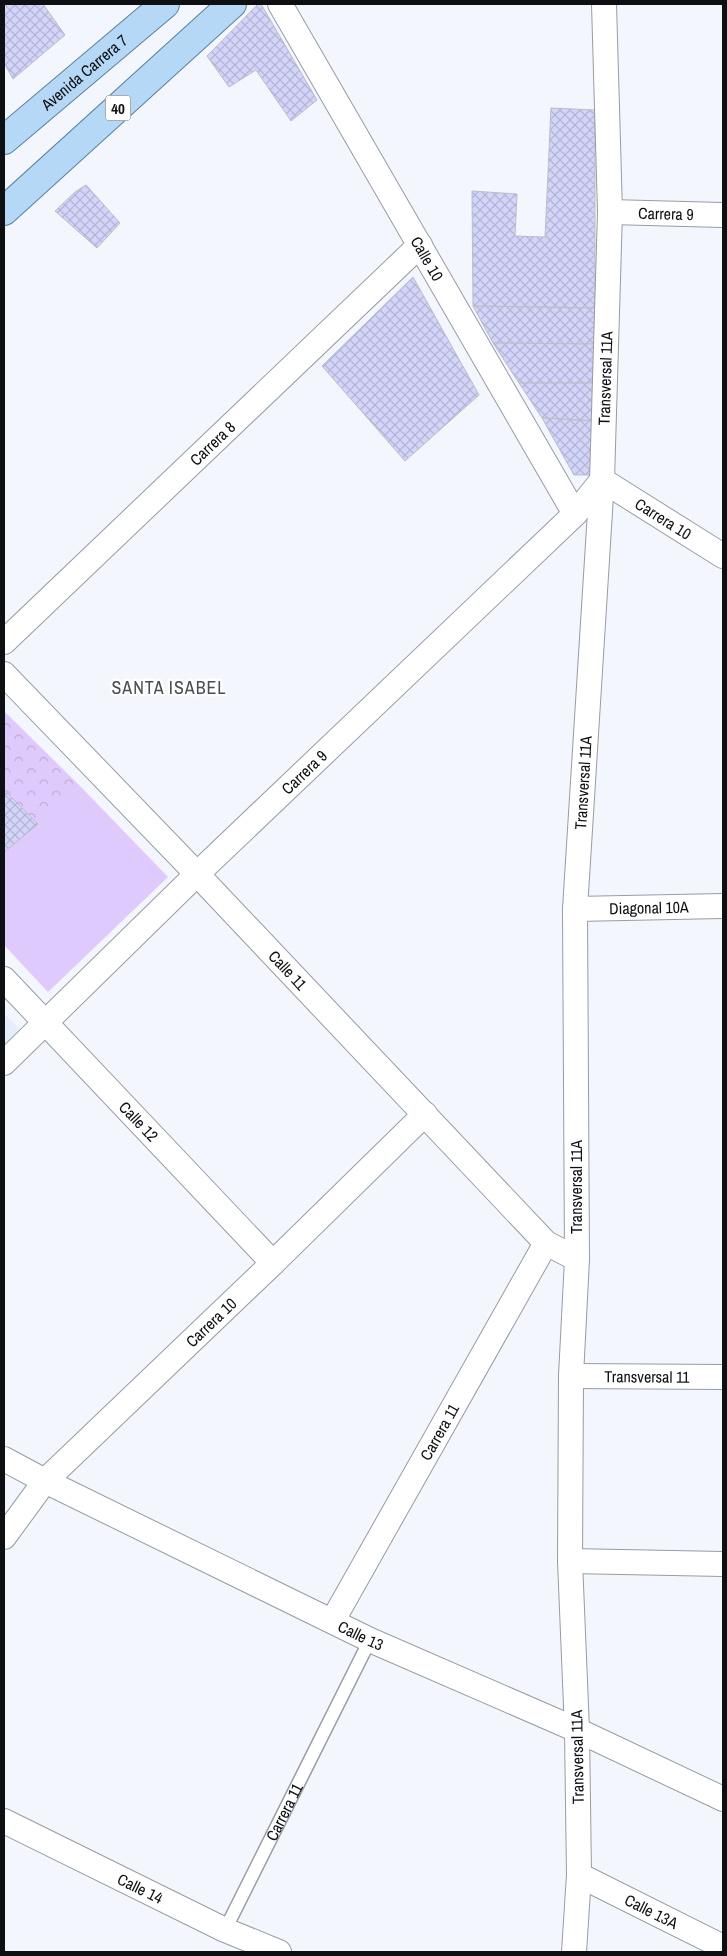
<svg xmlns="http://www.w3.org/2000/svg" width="727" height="1956" viewBox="0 0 727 1956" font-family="'Archivo Narrow',sans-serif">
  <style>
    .built { fill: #e6eefe }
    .forest { fill: url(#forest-crowns) }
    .pitch { fill: #dfcafe }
    .building { fill: url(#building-cross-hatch); stroke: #bcbdc6 }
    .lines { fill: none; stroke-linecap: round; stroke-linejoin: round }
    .service-casing { stroke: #979ca4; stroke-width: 15 }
    .minor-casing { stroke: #979ca4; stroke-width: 26 }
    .primary-casing { stroke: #5981a1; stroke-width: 30 }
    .service { stroke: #fff; stroke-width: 12 }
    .minor { stroke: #fff; stroke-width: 24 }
    .primary { stroke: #b4d8f5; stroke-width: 28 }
    .labels { text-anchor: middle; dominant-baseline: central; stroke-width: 4.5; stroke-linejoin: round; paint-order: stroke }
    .shield { fill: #fff; stroke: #565759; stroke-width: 1 }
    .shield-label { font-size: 15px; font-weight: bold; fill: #0e0f12 }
    .street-label { font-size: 16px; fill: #0e0f12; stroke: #fff }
    .neighbourhood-label { font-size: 18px; letter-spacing: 1px; fill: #494d54; stroke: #fff }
  </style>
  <defs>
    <pattern id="forest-crowns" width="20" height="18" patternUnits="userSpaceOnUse" patternTransform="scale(1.25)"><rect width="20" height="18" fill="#dfcafe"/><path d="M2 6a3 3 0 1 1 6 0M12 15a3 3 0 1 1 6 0" fill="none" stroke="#beacd9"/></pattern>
    <pattern id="building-cross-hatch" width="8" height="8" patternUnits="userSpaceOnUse" patternTransform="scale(1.25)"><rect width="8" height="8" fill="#d3d4f9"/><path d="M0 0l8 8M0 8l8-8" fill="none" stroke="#b4b5d4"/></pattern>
  </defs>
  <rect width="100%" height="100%" fill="#f3f6fd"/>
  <!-- built -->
  <polygon class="built" points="4,1013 20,1030 4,1045"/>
  <!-- forest -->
  <polygon class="forest" points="4,711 80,786 38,824 4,792"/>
  <!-- pitch -->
  <polygon class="pitch" points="80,786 168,877 48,992 4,945 4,852"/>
  <!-- building -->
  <g class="building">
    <polygon points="4,4 43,4 65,35 13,79 4,63"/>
    <polygon points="258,4 261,4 317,100 291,121 256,70 229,87 207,56"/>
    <polygon points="551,108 595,110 595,308 473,306 472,191 517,194 515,236 545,237"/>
    <polygon points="86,185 120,223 97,248 55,211 75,192"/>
    <polygon points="413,277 479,395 405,461 322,366"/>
    <polygon points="473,306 595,308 595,344 493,343"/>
    <polygon points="493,343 595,344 595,383 519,383"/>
    <polygon points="519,383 595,383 595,421 542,418"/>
    <polygon points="542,418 595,421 593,475 574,475"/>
    <polygon points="5,791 38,824 4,852 4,792"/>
  </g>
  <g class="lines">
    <!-- service casing -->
    <g class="service-casing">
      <g id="service">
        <path id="s1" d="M225,1930L370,1640"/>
      </g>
    </g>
    <!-- minor casing -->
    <g class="minor-casing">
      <g id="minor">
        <path id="s2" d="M280,4L575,514"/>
        <path id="s3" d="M610,212L723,215"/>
        <path id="s4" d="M4,642L420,245"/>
        <path id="s5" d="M4,674L197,874L546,1243L577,1259"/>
        <path id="s6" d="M575,909L723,906"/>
        <path id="s7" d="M4,979L273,1263"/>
        <path id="s8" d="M4,1063L197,874L575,514L602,480L723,556"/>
        <path id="s9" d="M571,1376L723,1377"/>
        <path id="s10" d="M4,1459L45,1481L370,1640L577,1730L723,1799"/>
        <path id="s11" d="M4,1537L45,1481L273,1263L425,1114"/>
        <polyline points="570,1561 723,1564"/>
        <path id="s12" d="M333,1620L546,1243"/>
        <path id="s13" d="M4,1821L225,1930L279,1952"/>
        <path id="s14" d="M579,1875L723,1947"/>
        <path id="s15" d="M574,1952L579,1875L577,1730L570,1561L571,1376L577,1259L575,909L602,480L610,212L604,4"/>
      </g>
    </g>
    <!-- primary casing -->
    <g class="primary-casing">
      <g id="primary">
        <path id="s16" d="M4,140L165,4"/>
        <polyline points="4,211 232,4"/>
      </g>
    </g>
    <!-- service -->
    <use href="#service" class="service"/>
    <!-- minor -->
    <use href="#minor" class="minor"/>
    <!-- primary -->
    <use href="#primary" class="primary"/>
  </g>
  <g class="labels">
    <!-- shield labels -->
    <rect class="shield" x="105.5" y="95.5" width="25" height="25" rx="4"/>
    <g class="shield-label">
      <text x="118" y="108">40</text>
    </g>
    <!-- street labels -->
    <g class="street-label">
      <text stroke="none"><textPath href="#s16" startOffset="105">Avenida Carrera 7</textPath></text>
      <text stroke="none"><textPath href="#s3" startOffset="56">Carrera 9</textPath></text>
      <text stroke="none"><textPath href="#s2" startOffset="294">Calle 10</textPath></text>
      <text stroke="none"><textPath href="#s15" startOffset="1575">Transversal 11A</textPath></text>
      <text stroke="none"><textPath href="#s4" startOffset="288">Carrera 8</textPath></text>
      <text stroke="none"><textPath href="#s8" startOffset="908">Carrera 10</textPath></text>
      <text stroke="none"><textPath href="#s8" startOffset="418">Carrera 9</textPath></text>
      <text stroke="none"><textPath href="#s15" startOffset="1170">Transversal 11A</textPath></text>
      <text stroke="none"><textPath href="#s6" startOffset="74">Diagonal 10A</textPath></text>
      <text stroke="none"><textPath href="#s5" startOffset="410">Calle 11</textPath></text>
      <text stroke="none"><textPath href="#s7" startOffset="196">Calle 12</textPath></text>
      <text transform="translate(576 1187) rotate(-90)">Transversal 11A</text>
      <text stroke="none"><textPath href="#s11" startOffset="299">Carrera 10</textPath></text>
      <text stroke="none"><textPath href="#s9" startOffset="76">Transversal 11</textPath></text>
      <text stroke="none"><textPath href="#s12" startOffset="216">Carrera 11</textPath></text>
      <text stroke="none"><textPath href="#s10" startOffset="398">Calle 13</textPath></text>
      <text transform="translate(577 1757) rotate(-91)">Transversal 11A</text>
      <text stroke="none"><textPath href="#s1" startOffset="132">Carrera 11</textPath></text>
      <text stroke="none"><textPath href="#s13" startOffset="152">Calle 14</textPath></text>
      <text stroke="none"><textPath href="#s14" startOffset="81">Calle 13A</textPath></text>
    </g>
    <!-- neighbourhood labels -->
    <g class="neighbourhood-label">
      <text x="169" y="687">SANTA ISABEL</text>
    </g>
  </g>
  <!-- border -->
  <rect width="727" height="1956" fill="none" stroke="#0e0f12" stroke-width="10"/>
</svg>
